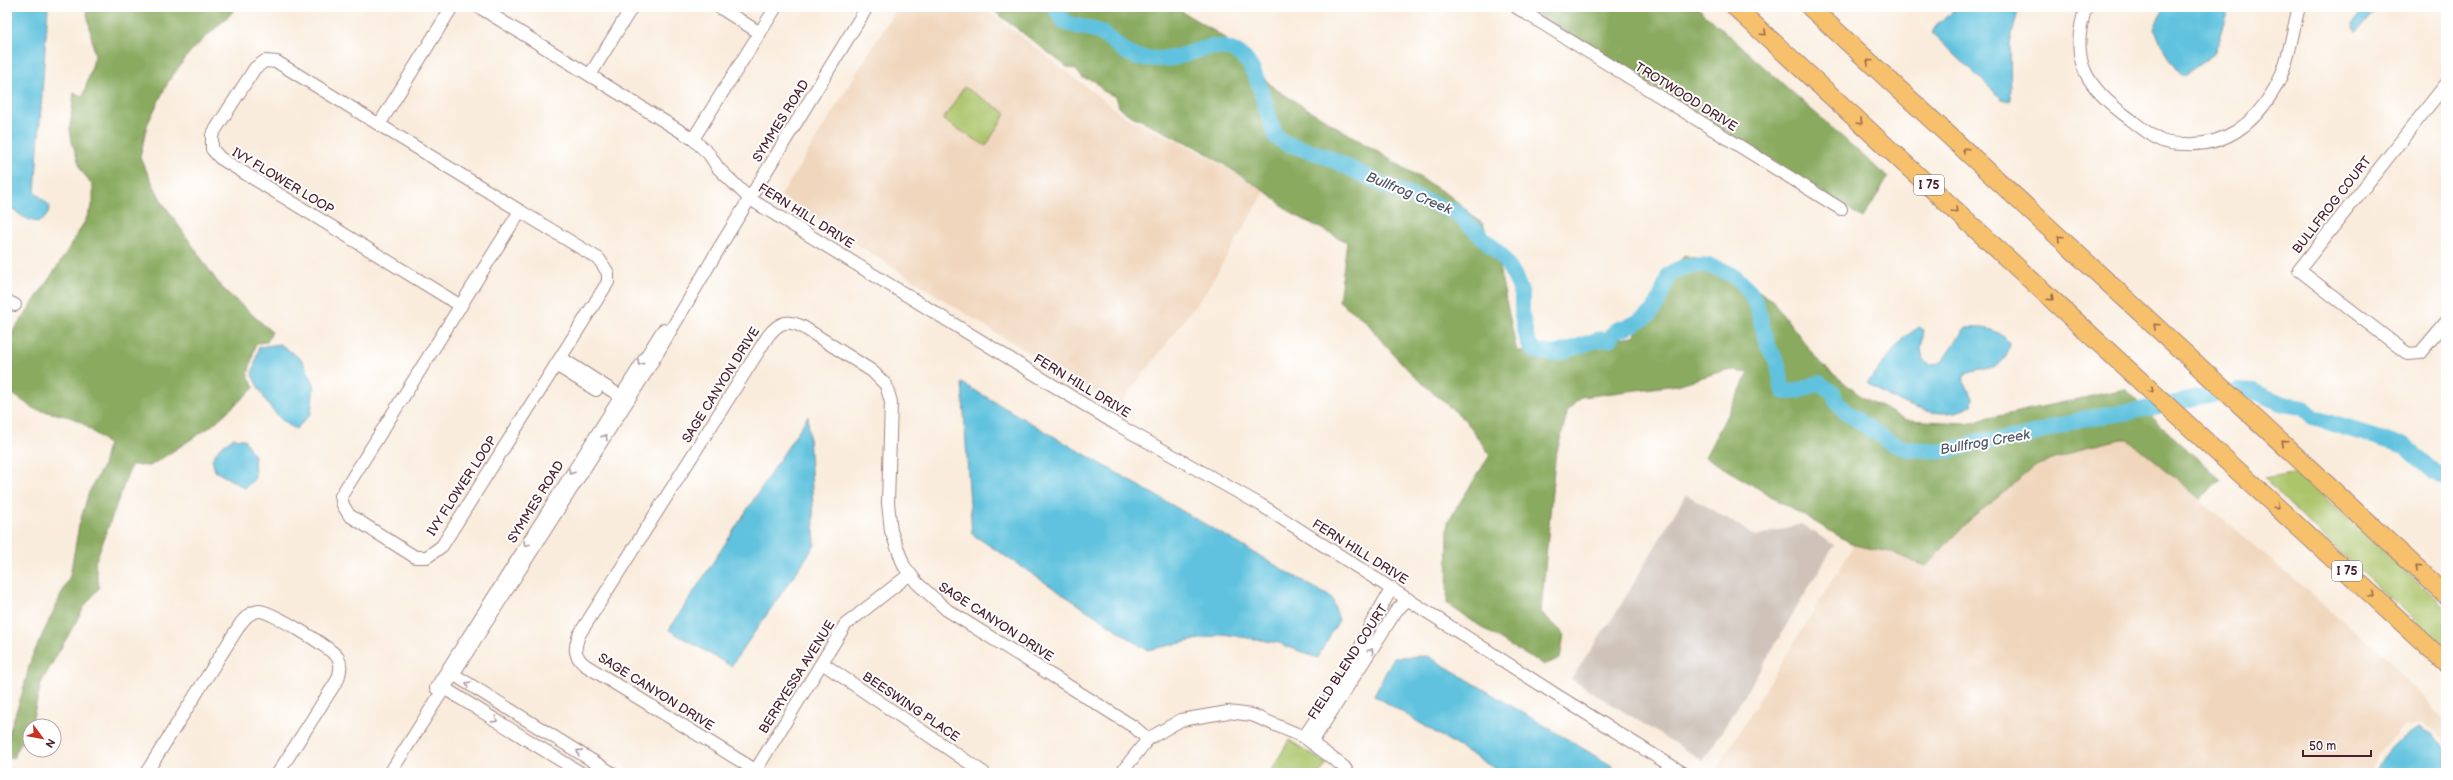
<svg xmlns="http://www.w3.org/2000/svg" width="2453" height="780" viewBox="0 0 2453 780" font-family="'Balsamiq Sans',sans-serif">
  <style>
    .built { fill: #f0d6bc }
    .industrial { fill: #cec2b9 }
    .green { fill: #acc56b; stroke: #7b724b }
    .forest { fill: #89aa5f; stroke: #6a6445 }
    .water { fill: #60c2de; stroke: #557084 }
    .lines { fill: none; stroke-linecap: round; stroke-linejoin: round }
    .river { stroke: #60c2de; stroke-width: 16 }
    .minor-casing { stroke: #a28684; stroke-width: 14 }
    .highway-casing { stroke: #a28684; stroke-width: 20 }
    .minor { stroke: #fff; stroke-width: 12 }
    .highway { stroke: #f7c06c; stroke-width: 18 }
    .oneway { stroke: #986748 }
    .oneway2 { stroke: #ae9aa0 }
    .labels { text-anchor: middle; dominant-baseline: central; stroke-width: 4; stroke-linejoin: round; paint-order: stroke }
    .shield { fill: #fff; stroke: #80626b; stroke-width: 1 }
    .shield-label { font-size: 12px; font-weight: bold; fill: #4a1f2b }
    .street-label { font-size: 13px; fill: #4a1f2b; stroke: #fff }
    .water-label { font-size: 14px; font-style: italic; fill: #52586a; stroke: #fff }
  </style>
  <rect width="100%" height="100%" fill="#fff"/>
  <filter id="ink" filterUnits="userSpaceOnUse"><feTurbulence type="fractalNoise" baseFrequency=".025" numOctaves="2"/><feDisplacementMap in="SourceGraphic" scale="8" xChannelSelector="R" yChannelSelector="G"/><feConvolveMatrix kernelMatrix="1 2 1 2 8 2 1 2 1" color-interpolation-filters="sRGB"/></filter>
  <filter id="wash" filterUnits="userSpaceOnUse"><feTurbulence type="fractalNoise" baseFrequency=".012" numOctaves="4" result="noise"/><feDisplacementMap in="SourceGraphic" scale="16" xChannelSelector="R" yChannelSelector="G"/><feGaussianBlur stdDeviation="0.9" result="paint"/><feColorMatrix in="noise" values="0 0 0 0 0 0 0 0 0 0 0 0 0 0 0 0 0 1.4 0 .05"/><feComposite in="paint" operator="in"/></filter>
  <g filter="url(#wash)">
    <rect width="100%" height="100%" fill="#f9ecdc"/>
    <!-- built -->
    <g class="built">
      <polygon points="897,7 983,7 1125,117 1198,151 1265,192 1205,293 1118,407 988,328 781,196"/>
      <polygon points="2121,439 2128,439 2390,661 2446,723 2446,742 2434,731 2421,724 2401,729 2376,756 2371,773 1721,773 1716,770 1854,545 1889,552 1926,566 1965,524 2036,466 2088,447"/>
    </g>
    <!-- industrial -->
    <polygon class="industrial" points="1686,494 1756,536 1801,524 1834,545 1745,695 1703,761 1571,679 1616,613"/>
    <!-- green -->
    <g class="green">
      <polygon points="964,87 1006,113 986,146 943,120"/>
      <polygon points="2297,472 2446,608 2446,649 2301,516 2264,478"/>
      <polygon points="1289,740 1327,764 1320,773 1270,773"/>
    </g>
    <!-- forest -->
    <g class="forest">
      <polygon points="86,7 238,7 190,52 168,82 147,125 140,158 161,200 221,287 272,332 267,342 257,343 255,346 248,375 254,388 210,427 150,466 131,465 95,563 99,588 86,604 41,683 32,722 13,758 7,758 7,739 22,694 31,659 70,576 79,525 89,492 103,466 108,444 81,422 70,417 34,409 7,390 7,337 20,322 61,261 85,221 93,203 93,186 81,170 72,142 70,129 74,92 83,97 95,56"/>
      <polygon points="996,7 1174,7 1221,35 1275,89 1450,196 1483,224 1499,267 1517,352 1634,336 1684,255 1708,262 1734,274 1772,300 1820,363 1862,397 1906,420 1966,423 2125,389 2157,422 2221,480 2200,499 2128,439 2121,439 2088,447 2036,466 1965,524 1926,566 1889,552 1854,545 1705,457 1749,373 1726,370 1677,385 1581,397 1568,410 1555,459 1541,612 1564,634 1560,658 1544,665 1510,646 1447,604 1448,521 1490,455 1465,420 1415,377 1384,344 1366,321 1339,301 1347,242 1293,214 1266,192 1200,149 1128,114 1119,107 1116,97 1103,91 1095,81 1083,78 1075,69 1067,67 994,11"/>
      <polygon points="1525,7 1697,7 1888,178 1863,218"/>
    </g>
    <!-- water -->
    <g class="water">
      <path d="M10,7H48L35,192L50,206C43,237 20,214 7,205V13Z"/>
      <polygon points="1959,7 2019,7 2010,43 2011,101 2002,99 1932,33 1936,25"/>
      <polygon points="2166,7 2229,7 2214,54 2183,76 2169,59 2154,29 2161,12"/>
      <polygon points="2365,7 2378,7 2356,33 2353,23"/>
      <path d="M1919,327L1924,330L1921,349L1923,360L1931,365L1942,362L1965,328C1983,327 1999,328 2010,344C2005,371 1988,367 1965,374L1963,379L1973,398L1972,405C1941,426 1894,401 1867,383L1905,337Z"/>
      <path d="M280,344L302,360L314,384L311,414L296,429C273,418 264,398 252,375L259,347Z"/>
      <polygon points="962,383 1332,598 1339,620 1317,658 1279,643 1224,634 1147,650 972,534"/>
      <polygon points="808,416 815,545 731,666 669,630"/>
      <polygon points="233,438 244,439 254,456 255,478 245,488 215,471 212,459 220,447"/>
      <polygon points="1428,656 1612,766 1610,773 1502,773 1374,695 1394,657"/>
      <path d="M2420,728L2431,734L2446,748V773H2376C2379,756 2404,733 2420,728Z"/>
    </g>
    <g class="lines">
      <!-- river -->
      <path class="river" d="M1056,7C1062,30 1080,24 1097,31C1112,37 1122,54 1137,57C1148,59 1166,60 1177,57C1199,51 1219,39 1240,55C1259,67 1267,116 1276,137L1285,143L1325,156L1388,187L1457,213L1501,255L1514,275L1522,294V316L1528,343L1535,351L1556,354L1597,340L1610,339L1616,330C1653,320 1658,308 1669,274C1694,258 1726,265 1746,287C1760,302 1760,325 1767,343C1770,352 1777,359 1779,368C1781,376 1780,384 1783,391C1795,395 1807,386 1819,383L1833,393L1838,404L1846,412L1891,443L1908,449L1945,451L1963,447L1979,441L2020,438L2081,419L2129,412L2239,390L2253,391L2283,404L2303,407L2314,418L2405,446L2434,472L2446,478"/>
    </g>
  </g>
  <g filter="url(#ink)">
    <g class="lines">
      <!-- minor casing -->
      <g class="minor-casing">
        <g id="minor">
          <polyline points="479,7 693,139 709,154 718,168 750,199 1116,424 1261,505 1558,696 1683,773"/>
          <polyline points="719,7 760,33"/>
          <polyline points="1516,7 1841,209"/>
          <path d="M2086,7C2068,61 2087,88 2130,119C2140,127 2151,136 2162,141C2169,144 2179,144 2186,144C2224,146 2253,125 2272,93C2289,67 2291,36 2299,7"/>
          <polyline points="590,75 632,7"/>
          <polyline points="2446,84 2299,270 2408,354 2420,353 2446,322"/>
          <polyline points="380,123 452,7"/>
          <polyline points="693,139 776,7"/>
          <polygon points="520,211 599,259 608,273 608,282 442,546 427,557 415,557 349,515 343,505 341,496"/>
          <polyline points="7,301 15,305"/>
          <polyline points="461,306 220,158 212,149 212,135 255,68 265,61 277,62 520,211"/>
          <polyline points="561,358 625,399"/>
          <polyline points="556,365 596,390"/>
          <polyline points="822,663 984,773"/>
          <polyline points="448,671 612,773"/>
          <polyline points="439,685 581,773"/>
          <polyline points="436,688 663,330"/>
          <polyline points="1304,737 1351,668 1371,624 1392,588"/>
          <polyline points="1312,742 1396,611 1408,599"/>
          <path d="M146,773L241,623C246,617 250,612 259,611C269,610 332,648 338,658C342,665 340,671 338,679L278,773"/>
          <polyline points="390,773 648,369 718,250 867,7"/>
          <polyline points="754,773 845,625 910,574"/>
          <path d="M760,773L585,665C574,656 574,649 579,635L768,336C779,322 787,319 803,327L872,371L886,385L891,402L888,503L891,531L904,566L917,583L947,610L1134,727L1148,739"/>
          <polyline points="1121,773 1148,739 1181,720 1228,712 1252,715 1304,737 1344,767 1348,773"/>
        </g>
      </g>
      <!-- highway casing -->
      <g class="highway-casing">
        <g id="highway">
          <polyline points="1735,7 2446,663"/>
          <polyline points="1810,7 2446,595"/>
        </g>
      </g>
      <!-- minor -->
      <use href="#minor" class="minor"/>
      <!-- highway -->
      <use href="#highway" class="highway"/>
    </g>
    <!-- one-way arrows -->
    <defs><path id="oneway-chevron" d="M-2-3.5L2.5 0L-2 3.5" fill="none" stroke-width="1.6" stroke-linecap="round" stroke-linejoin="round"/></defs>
    <g class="oneway">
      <use href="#oneway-chevron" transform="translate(1764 33) rotate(43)"/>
      <use href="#oneway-chevron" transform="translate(1869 62) rotate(-137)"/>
      <use href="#oneway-chevron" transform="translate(1860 122) rotate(43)"/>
      <use href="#oneway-chevron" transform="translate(1965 150) rotate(-137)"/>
      <use href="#oneway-chevron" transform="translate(1955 210) rotate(43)"/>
      <use href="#oneway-chevron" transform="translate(2060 238) rotate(-137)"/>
      <use href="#oneway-chevron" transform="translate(2051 298) rotate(43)"/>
      <use href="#oneway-chevron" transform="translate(2156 326) rotate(-137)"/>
      <use href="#oneway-chevron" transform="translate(2151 390) rotate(43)"/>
      <use href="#oneway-chevron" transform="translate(2284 443) rotate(-138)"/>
      <use href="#oneway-chevron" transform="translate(2277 506) rotate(43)"/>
      <use href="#oneway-chevron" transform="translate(2418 568) rotate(-137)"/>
      <use href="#oneway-chevron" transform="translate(2372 595) rotate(43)"/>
    </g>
    <g class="oneway2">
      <use href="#oneway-chevron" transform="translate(640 363) rotate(123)"/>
      <use href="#oneway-chevron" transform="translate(605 437) rotate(-58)"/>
      <use href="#oneway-chevron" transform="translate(571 472) rotate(122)"/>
      <use href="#oneway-chevron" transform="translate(526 544) rotate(122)"/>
      <use href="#oneway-chevron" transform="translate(1371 651) rotate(-57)"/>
      <use href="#oneway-chevron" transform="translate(468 684) rotate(-149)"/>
      <use href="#oneway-chevron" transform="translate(495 720) rotate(32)"/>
      <use href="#oneway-chevron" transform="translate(579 752) rotate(-147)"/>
    </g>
  </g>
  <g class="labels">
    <!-- shield labels -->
    <g class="shield">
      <rect x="1914" y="175" width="30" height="20" rx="3"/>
      <rect x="2332" y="561" width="30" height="20" rx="3"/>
    </g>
    <g class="shield-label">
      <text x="1929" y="185">I 75</text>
      <text x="2347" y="571">I 75</text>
    </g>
    <!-- street labels -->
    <g class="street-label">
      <text transform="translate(1686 97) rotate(32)">TROTWOOD DRIVE</text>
      <text transform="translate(781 121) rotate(-58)">SYMMES ROAD</text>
      <text transform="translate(283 181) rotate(31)">IVY FLOWER LOOP</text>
      <text transform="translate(2332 205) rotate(-52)">BULLFROG COURT</text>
      <text transform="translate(806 216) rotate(32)">FERN HILL DRIVE</text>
      <text transform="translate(721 385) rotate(-58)">SAGE CANYON DRIVE</text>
      <text transform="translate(1082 386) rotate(31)">FERN HILL DRIVE</text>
      <text transform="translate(462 486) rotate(-57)">IVY FLOWER LOOP</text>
      <text transform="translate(536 502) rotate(-58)">SYMMES ROAD</text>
      <text transform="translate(1360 552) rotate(32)">FERN HILL DRIVE</text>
      <text transform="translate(996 622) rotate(33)">SAGE CANYON DRIVE</text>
      <text transform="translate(1348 662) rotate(-57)">FIELD BLEND COURT</text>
      <text transform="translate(797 677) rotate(-58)">BERRYESSA AVENUE</text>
      <text transform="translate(656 692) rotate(32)">SAGE CANYON DRIVE</text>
      <text transform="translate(911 707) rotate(34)">BEESWING PLACE</text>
    </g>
    <!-- water labels -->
    <g class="water-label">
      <text transform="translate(1409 193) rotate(22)">Bullfrog Creek</text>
      <text transform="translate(1985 442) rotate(-10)">Bullfrog Creek</text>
    </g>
  </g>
  <!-- margin -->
  <rect width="2453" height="780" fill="none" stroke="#fff" stroke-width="24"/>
  <!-- north arrow -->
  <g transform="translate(42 738) rotate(122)"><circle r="19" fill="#ffffff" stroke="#b7a5aa"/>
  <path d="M0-3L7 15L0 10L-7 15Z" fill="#c8321e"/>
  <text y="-6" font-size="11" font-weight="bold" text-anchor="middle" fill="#4a1f2b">N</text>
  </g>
  <!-- scale -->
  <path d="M2303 750v6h68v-6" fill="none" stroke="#4a1f2b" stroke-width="2"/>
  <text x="2309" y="750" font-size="12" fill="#4a1f2b" stroke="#ffffff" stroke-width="3" paint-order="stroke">50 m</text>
</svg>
